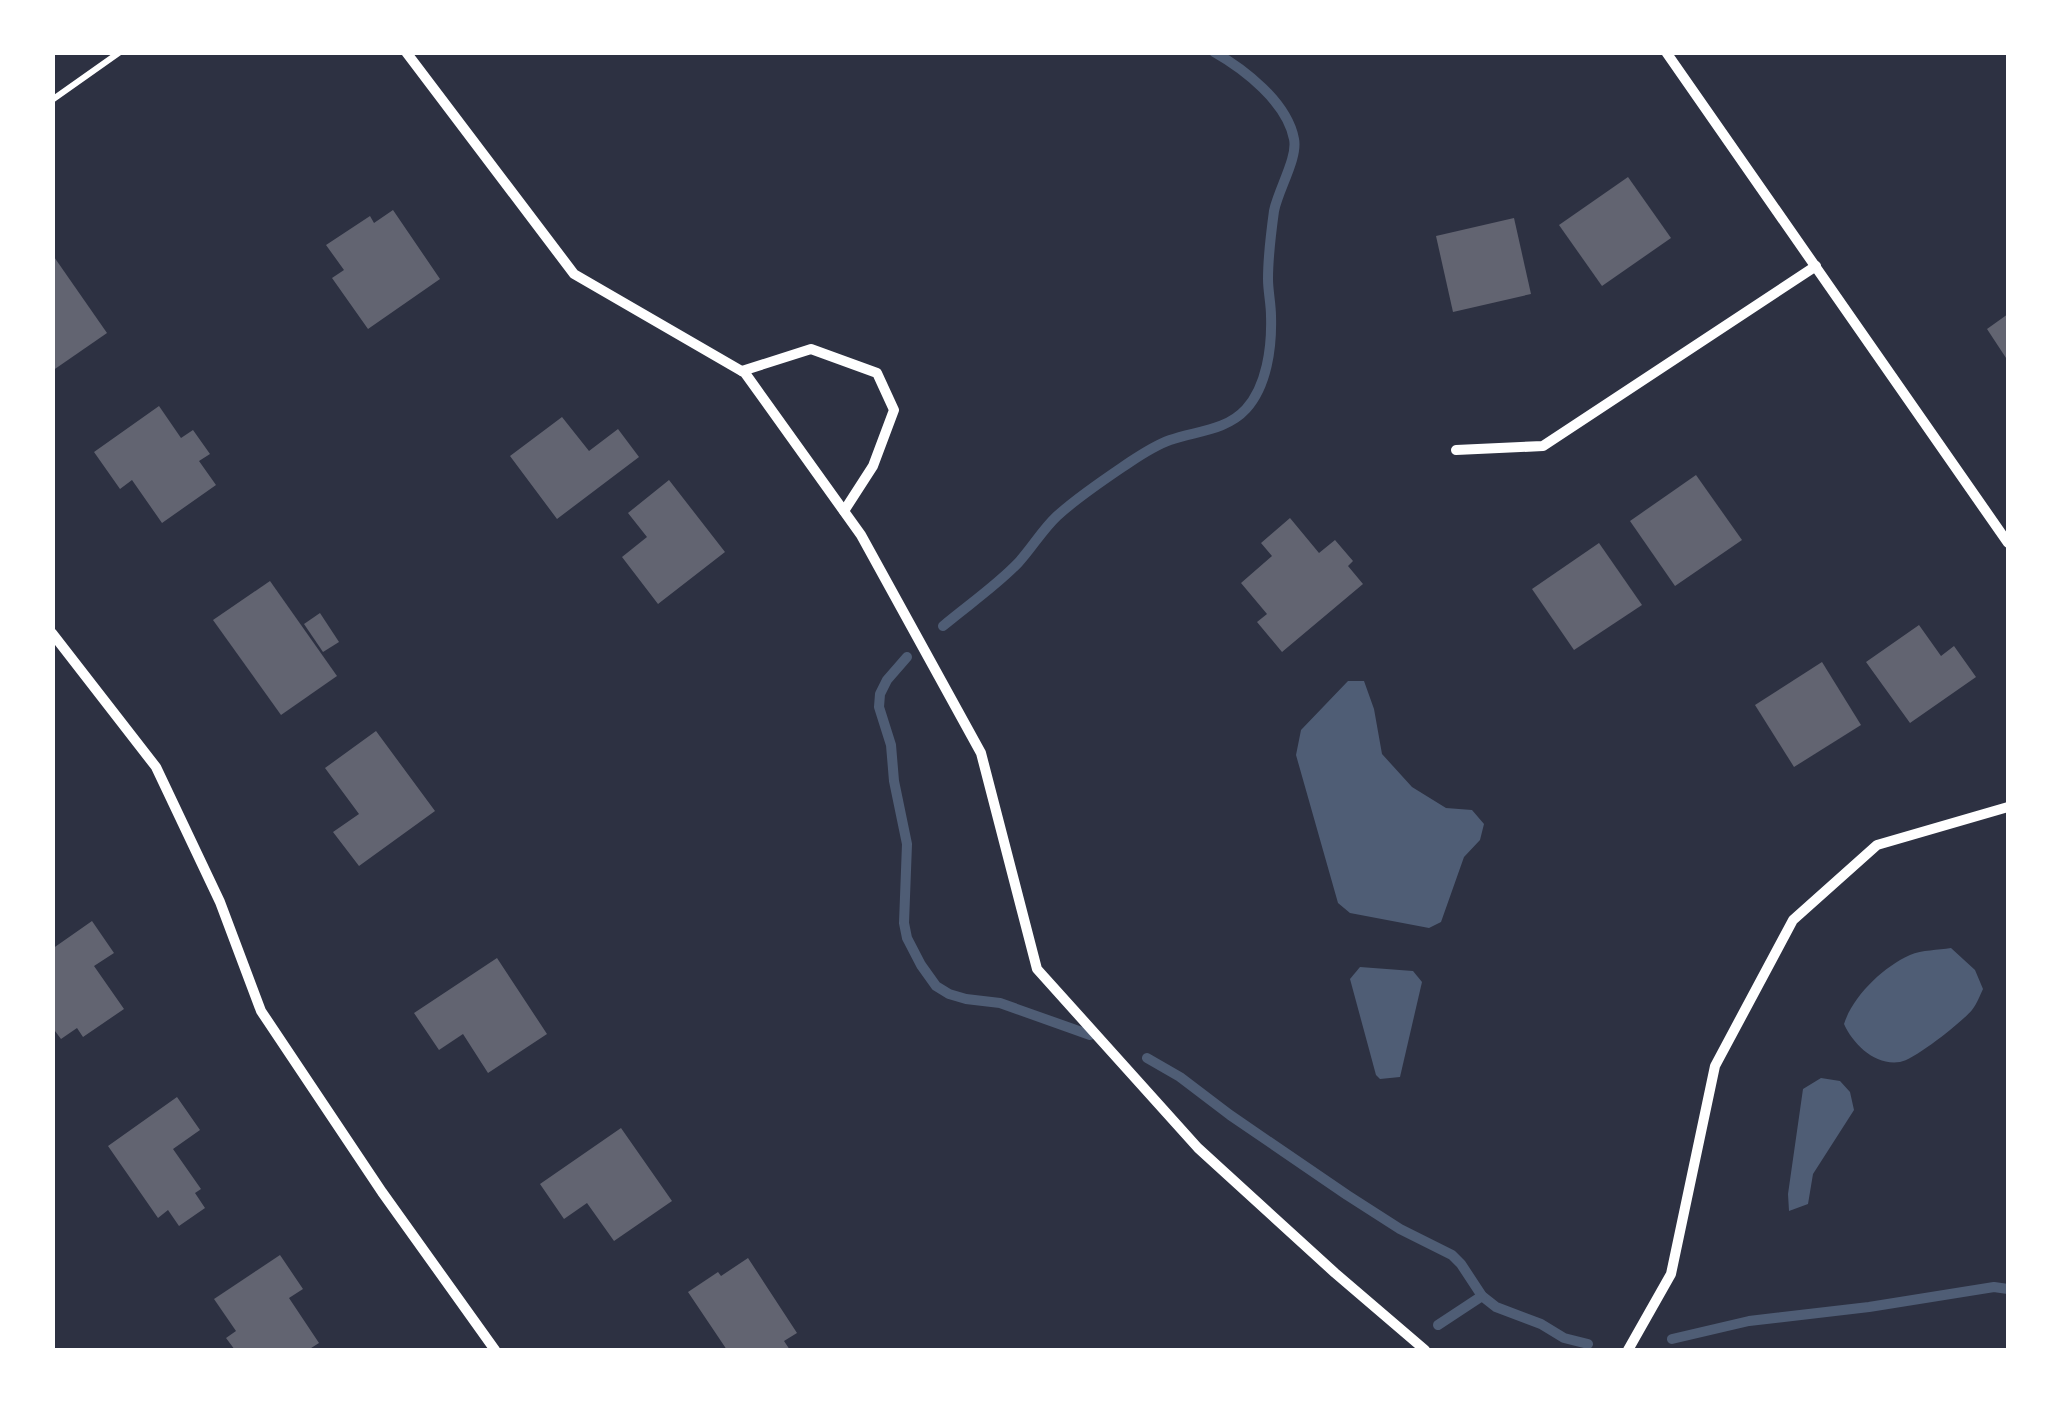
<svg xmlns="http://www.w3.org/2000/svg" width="2061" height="1403" viewBox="0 0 2061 1403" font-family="Raleway,sans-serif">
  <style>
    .water { fill: #4f5d75 }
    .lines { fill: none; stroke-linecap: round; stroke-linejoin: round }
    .stream { stroke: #4f5d75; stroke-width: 10 }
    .building { fill: #626471 }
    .path { stroke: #fff; stroke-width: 6 }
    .minor { stroke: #fff; stroke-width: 10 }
  </style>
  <rect width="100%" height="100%" fill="#2d3142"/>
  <!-- water -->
  <g class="water">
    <polygon points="1348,681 1364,681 1374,709 1382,754 1412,787 1446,808 1472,810 1484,824 1480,840 1464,857 1441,922 1429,928 1350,913 1338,903 1296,755 1301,730"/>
    <path d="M1951,948L1975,970L1983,989C1980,995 1977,1004 1972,1010C1962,1022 1914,1060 1900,1062C1875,1066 1853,1044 1844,1024C1853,996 1883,967 1910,955C1922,950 1938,950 1951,948Z"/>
    <polygon points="1360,967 1413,971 1422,982 1400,1077 1380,1079 1376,1075 1350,979"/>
    <polygon points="1821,1078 1840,1081 1850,1092 1854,1110 1813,1174 1808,1204 1789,1211 1788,1194 1803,1089"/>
  </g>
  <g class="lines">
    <!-- stream -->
    <g class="stream">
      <path d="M943,626C968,605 996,586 1018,563C1032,548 1042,530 1057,516C1079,496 1105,479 1130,462C1142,454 1156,445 1170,440C1195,431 1226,431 1246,409C1267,386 1272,347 1271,316C1271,304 1268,291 1268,279C1268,256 1271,233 1274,211C1278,190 1298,158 1294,139C1287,102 1244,69 1214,52"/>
      <polyline points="907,657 887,680 880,694 879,707 891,745 894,781 907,844 904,923 907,938 921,965 936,986 949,994 966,999 1000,1003 1090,1035"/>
      <polyline points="1147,1058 1180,1077 1230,1115 1347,1195 1400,1229 1452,1255 1461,1264 1482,1296 1496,1307 1541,1324 1564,1338 1588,1344"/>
      <polyline points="1438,1325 1482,1296"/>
      <polyline points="1672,1339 1749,1321 1869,1307 1994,1287 2008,1289"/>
    </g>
  </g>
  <!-- building -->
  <g class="building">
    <polygon points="1628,177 1671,238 1602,286 1559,225"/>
    <polygon points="393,210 440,279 368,329 332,278 344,270 326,245 370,216 374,223"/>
    <polygon points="1514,218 1531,294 1453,312 1436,236"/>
    <polygon points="52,254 107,333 52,371"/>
    <polygon points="2008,314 2008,361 1987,329"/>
    <polygon points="159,406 181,438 193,430 210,454 199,461 216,485 162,523 132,480 120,489 94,452"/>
    <polygon points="562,417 589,451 618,429 639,457 557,519 510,456"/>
    <polygon points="1696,475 1742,540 1675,586 1630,521"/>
    <polygon points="669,480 725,552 658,604 622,557 647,537 628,513"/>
    <polygon points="1290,518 1319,553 1335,540 1353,561 1348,566 1363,584 1282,652 1257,622 1267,614 1241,583 1272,556 1261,543"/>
    <polygon points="1599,543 1642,605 1574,650 1532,589"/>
    <polygon points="270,581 337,676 281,715 213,620"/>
    <polygon points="320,613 339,642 323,652 304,624"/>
    <polygon points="1919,625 1941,656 1954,646 1976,677 1910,723 1866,662"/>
    <polygon points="1822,662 1861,725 1794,767 1755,705"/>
    <polygon points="376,731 435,811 359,866 333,832 359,814 325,768"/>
    <polygon points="92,921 114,953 94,966 124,1009 83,1037 77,1028 61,1039 52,1027 52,949"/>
    <polygon points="497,958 547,1034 488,1073 463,1034 439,1050 414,1013"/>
    <polygon points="177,1097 200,1130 173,1149 201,1189 195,1193 205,1208 179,1226 168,1210 158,1218 108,1146"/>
    <polygon points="621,1128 672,1201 614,1241 587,1203 564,1219 540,1184"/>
    <polygon points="280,1255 303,1289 289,1298 319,1343 308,1350 235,1350 226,1338 236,1331 214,1299"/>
    <polygon points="748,1258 797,1333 784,1341 790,1350 727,1350 688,1292 718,1272 721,1276"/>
  </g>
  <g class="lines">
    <!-- path -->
    <polyline class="path" points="52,100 120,52"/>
    <!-- minor -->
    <g class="minor">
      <polyline points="406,52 574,274 745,373 861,535 981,753 1037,969 1198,1148 1335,1273 1425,1350"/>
      <polyline points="1666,52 2008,543"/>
      <polyline points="742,371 811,349 877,373 894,410 873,466 844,511"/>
      <polyline points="1456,450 1543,446 1816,266"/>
      <polyline points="52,633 156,767 220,902 261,1011 382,1192 495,1350"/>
      <polyline points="1628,1350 1671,1274 1715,1066 1793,920 1877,845 2008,807"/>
    </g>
  </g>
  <!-- border -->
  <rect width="2061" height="1403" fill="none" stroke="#ffffff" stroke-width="110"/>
</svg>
